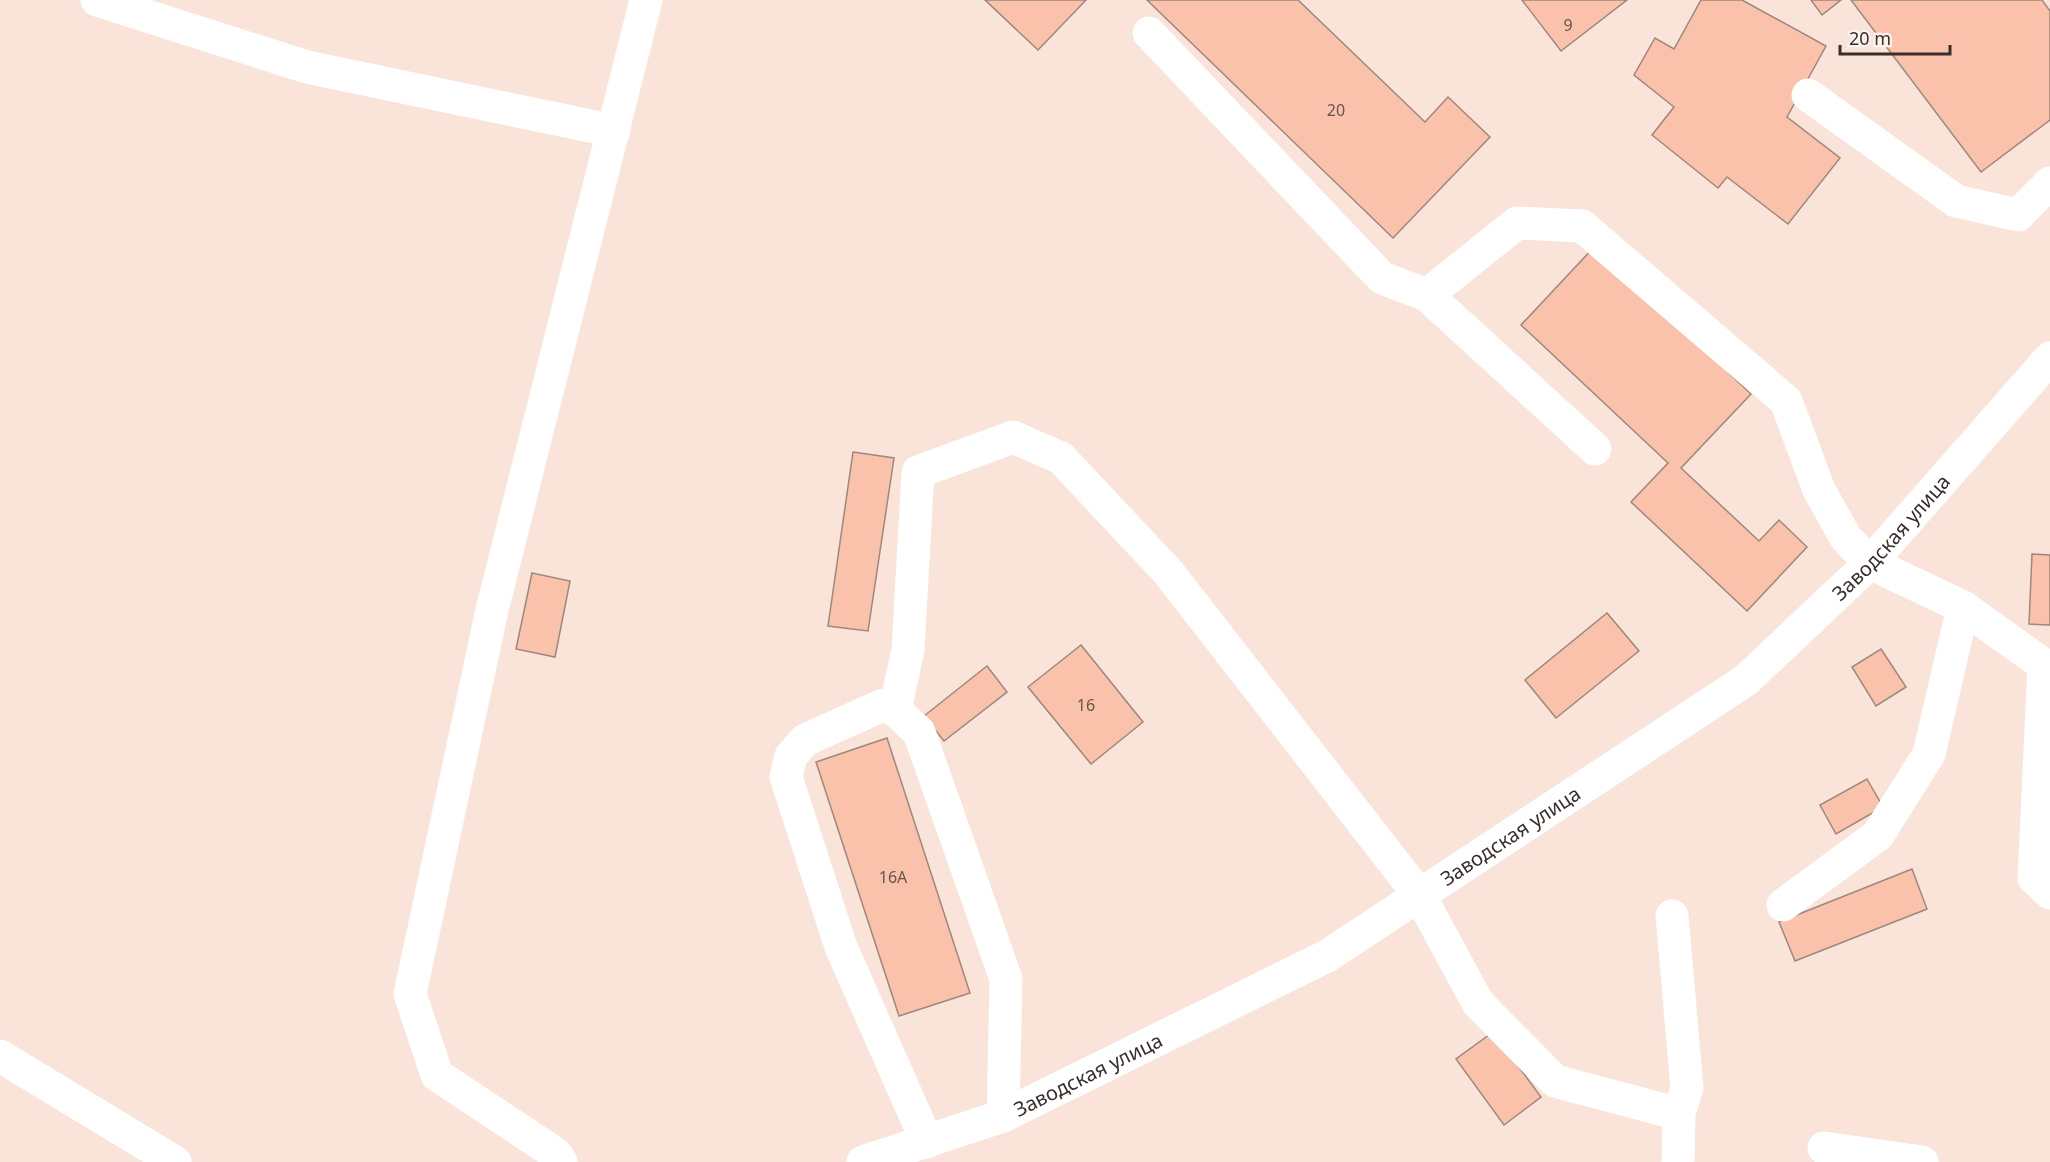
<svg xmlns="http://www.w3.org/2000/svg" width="2050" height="1162" viewBox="0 0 2050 1162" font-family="'Noto Sans',sans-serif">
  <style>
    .building { fill: #fac2aa; stroke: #9d887e; stroke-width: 1.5 }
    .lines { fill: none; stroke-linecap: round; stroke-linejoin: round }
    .minor { stroke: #fff; stroke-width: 33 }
    .labels { text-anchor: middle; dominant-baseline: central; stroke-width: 4.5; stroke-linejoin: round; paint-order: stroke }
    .number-label { font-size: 16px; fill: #68544c }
    .street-label { font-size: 20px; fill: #382f2c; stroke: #fdf3ef }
  </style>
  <rect width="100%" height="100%" fill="#fae3d8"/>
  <!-- building -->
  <g class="building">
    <polygon points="985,0 1086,0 1038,50"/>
    <polygon points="1147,0 1298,0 1425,122 1448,97 1490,137 1393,238"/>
    <polygon points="1522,0 1627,0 1561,51"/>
    <polygon points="1701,0 1742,0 1826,46 1787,117 1840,158 1788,224 1727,177 1718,188 1652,135 1674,107 1634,75 1655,38 1674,49"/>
    <polygon points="1811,0 1841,0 1822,15"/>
    <polygon points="1851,0 2042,0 2050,11 2050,120 1981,172"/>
    <polygon points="1595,246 1751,394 1681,468 1759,541 1779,520 1807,547 1747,611 1631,502 1668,463 1521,325"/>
    <polygon points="853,452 894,458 868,631 828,626"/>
    <polygon points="2032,554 2050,555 2050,625 2029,624"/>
    <polygon points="532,573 570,581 555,657 516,649"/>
    <polygon points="1607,613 1639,651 1556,718 1525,680"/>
    <polygon points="1081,645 1143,722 1091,764 1028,687"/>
    <polygon points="1881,649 1906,687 1876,706 1852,667"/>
    <polygon points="987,666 1007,692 944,741 924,716"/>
    <polygon points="887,738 970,993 899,1016 816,762"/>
    <polygon points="1867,779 1883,807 1836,834 1820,805"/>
    <polygon points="1912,869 1927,909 1795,961 1779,922"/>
    <polygon points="1493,1032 1541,1097 1504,1125 1456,1059"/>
  </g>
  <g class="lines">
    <!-- minor -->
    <g class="minor">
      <polyline points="97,0 307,67 614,131"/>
      <polyline points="1149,33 1382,278 1427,295 1517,223 1582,226 1786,401 1819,490 1846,538 1870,563 1963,607 2044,665 2034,878 2050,893"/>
      <polyline points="1808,95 1956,201 2018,215 2050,183"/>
      <polyline points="1427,295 1595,449"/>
      <polyline points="895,710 908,650 918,472 1013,437 1061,458 1168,572 1420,896 1478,1003 1555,1081 1679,1114"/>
      <polyline points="1783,905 1878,835 1929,754 1963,607"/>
      <polyline points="1672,916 1687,1088 1679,1114 1678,1162"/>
      <polyline points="0,1056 175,1162"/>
      <polyline points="927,1142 841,947 786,777 791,756 805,740 883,705 895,710 919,732 1006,979 1003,1116"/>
      <polyline points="1824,1148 1922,1162"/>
      <polyline points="561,1162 556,1154 437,1075 410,994 492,610 646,0"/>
      <path id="s1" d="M863,1162L1003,1116L1327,956L1746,680L1870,563L2050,358"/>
    </g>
  </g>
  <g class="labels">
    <!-- number labels -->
    <g class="number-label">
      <text x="1568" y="25">9</text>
      <text x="1336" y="110">20</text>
      <text x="1086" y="705">16</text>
      <text x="893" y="877">16А</text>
    </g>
    <!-- street labels -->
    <g class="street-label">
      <text stroke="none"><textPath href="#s1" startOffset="1214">Заводская улица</textPath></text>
      <text stroke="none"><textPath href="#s1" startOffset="728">Заводская улица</textPath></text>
      <text stroke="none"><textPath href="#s1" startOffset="242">Заводская улица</textPath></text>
    </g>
  </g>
  <!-- scale -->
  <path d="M1840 45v9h110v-9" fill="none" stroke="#382f2c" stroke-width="3"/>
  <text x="1849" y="45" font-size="18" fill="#382f2c" stroke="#fdf3ef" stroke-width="4.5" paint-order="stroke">20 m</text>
</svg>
